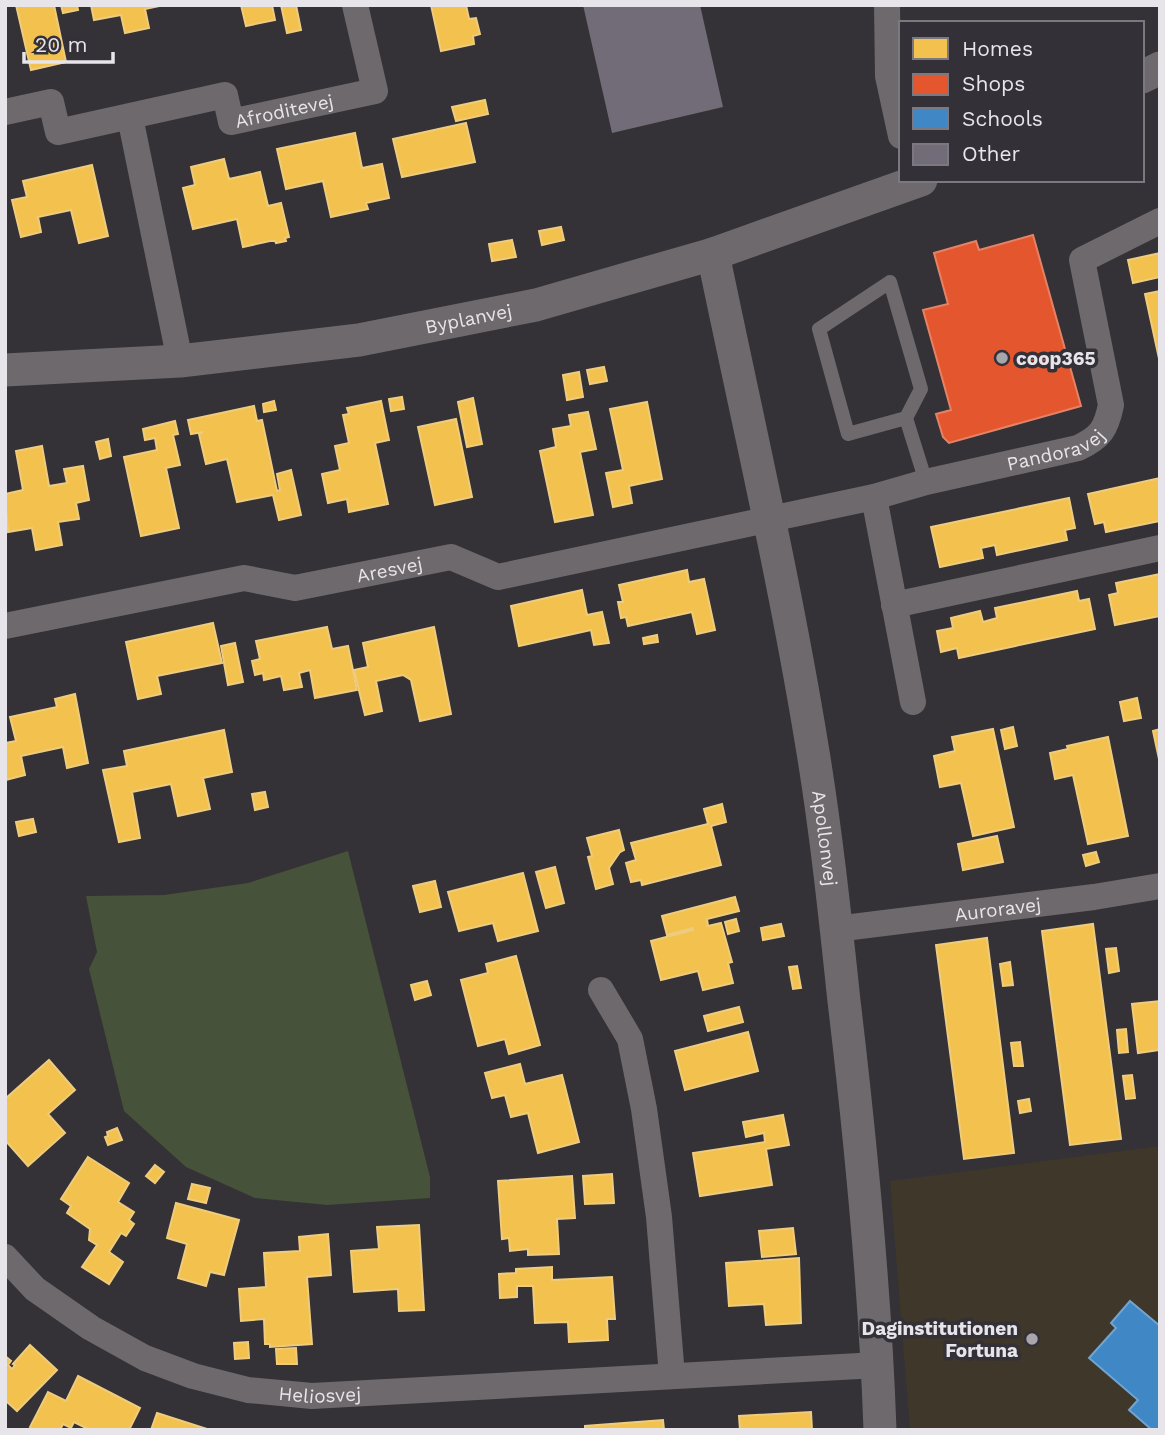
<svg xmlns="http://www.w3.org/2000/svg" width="1165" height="1435" viewBox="0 0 1165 1435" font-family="'Work Sans',sans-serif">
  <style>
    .education { fill: #3f372a }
    .green { fill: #46523a }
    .homes { fill: #f2c14e; stroke: #efcc7d; stroke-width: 2 }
    .shops { fill: #e4572e; stroke: #e58266; stroke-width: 2 }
    .schools { fill: #3f88c5; stroke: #71a4d0; stroke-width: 2 }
    .building { fill: #716c77 }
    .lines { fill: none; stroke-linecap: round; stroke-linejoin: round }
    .service { stroke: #6e696d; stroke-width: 14 }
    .minor { stroke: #6e696d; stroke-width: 26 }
    .tertiary { stroke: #6e696d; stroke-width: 33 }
    .poi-dot { fill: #a8a6ab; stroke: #333038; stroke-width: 2.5 }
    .labels { text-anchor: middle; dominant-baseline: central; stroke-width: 7; stroke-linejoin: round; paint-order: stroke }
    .street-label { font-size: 19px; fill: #e7e5ea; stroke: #333038 }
    .poi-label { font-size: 19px; font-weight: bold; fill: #e7e5ea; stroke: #333038; text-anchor: start }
  </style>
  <rect width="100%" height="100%" fill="#343236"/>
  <!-- education -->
  <polygon class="education" points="1160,1146 1160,1430 910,1430 890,1181"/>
  <!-- green -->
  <polygon class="green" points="348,851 430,1177 430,1198 327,1205 255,1198 186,1167 124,1111 89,969 97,952 86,896 164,895 248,883"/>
  <!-- homes -->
  <g class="homes">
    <polygon points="16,5 54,5 66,62 31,70"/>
    <polygon points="61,5 77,5 78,10 63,13"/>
    <polygon points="91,5 164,5 145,9 149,28 125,33 121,15 94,20"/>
    <polygon points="241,5 272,5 275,20 246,26"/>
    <polygon points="281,5 296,5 301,30 287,33"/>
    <polygon points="431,5 466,5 469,19 476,18 480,34 473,36 474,44 441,51"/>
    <polygon points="485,100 488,114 456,121 452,107"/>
    <polygon points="466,123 475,162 402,177 393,139"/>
    <polygon points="355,133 362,168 382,164 389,198 366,203 368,209 331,217 323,181 286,189 277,149"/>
    <polygon points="224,159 229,179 260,172 268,206 281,203 289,237 285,238 286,241 276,243 275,241 270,241 243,247 237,219 193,229 183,188 195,185 191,167"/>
    <polygon points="92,165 108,236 79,243 71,210 38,217 41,232 21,237 12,200 27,197 23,181"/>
    <polygon points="561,227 564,240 542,245 539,231"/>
    <polygon points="512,240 516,257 492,261 489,244"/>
    <polygon points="1160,253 1160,277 1133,283 1128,260"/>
    <polygon points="1160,291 1160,363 1145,294"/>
    <polygon points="604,367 607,381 590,384 587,370"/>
    <polygon points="579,372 583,397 567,400 563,375"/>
    <polygon points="402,397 404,409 391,411 389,399"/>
    <polygon points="473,398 482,444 467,447 458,402"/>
    <polygon points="274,401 276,410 264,412 263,404"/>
    <polygon points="381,401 389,440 375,443 388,504 349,512 347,499 328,503 322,474 340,470 335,446 349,443 343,415 349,414 347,408"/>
    <polygon points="647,402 662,479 629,486 632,503 613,507 606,473 623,470 610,409"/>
    <polygon points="254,406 257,421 262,420 277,491 280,490 277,474 291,470 301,515 279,520 273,495 237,502 227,459 206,464 199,434 203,432 191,434 188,420"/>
    <polygon points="588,412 596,449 580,452 593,515 555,522 540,451 556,447 553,429 571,426 569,415"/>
    <polygon points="456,419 472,497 435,505 418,427"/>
    <polygon points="175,421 178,434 173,435 180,465 166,468 179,528 141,536 124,457 157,450 155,438 145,440 143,429"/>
    <polygon points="108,439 111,456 100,459 96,442"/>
    <polygon points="42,446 49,486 67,483 64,469 83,466 89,500 76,503 79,519 58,522 62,545 36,550 32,528 8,532 5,494 23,490 16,451"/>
    <polygon points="1160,478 1160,521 1106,532 1104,522 1095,524 1088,494"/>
    <polygon points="1069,498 1075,528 1065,530 1067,540 997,555 995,545 981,548 983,558 940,567 931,527"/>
    <polygon points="687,570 689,582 704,579 715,630 697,634 692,612 628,626 626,617 621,618 618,602 623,602 619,585"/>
    <polygon points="1160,574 1160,616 1115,625 1109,595 1118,593 1116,583"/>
    <polygon points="582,590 587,615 602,612 609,643 594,645 591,630 519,646 511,606"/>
    <polygon points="1077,591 1079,601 1089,599 1095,629 959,658 957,648 941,652 937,631 953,628 951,618 980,611 983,622 997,618 995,608"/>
    <polygon points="213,623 222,663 157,676 161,694 138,699 126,642"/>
    <polygon points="327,627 332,649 348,646 357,690 315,698 310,670 299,673 302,687 284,690 281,676 264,680 263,673 255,675 252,661 260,659 256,641"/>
    <polygon points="434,627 451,714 420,721 411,680 403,675 376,681 382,711 365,715 354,670 368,667 363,643"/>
    <polygon points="657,635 658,642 644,644 643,638"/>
    <polygon points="235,643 243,682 228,685 221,646"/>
    <polygon points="75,694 88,763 67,768 63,747 21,756 25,775 6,780 5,743 16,741 10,717 57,707 55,699"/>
    <polygon points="1137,698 1141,718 1124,721 1120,702"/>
    <polygon points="1013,727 1017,746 1005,749 1001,730"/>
    <polygon points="993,729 1014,827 973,836 961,783 940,787 934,756 955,751 952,737"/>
    <polygon points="1160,729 1160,759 1159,759 1153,731"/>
    <polygon points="224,730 232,772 203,778 210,809 178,816 171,784 132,792 140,838 119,842 103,770 127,766 124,751"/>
    <polygon points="1108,737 1128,836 1088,844 1073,775 1055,779 1050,753 1068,749 1067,746"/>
    <polygon points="265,792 268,807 255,810 252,794"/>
    <polygon points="722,804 726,822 711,826 721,865 642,885 641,880 631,882 626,863 636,860 631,843 708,824 704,809"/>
    <polygon points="33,819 36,832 19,836 16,822"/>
    <polygon points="619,830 624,850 620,852 609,868 613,884 596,889 588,857 592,856 587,838"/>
    <polygon points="997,836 1003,862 963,870 958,844"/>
    <polygon points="1096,852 1099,862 1086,866 1083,855"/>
    <polygon points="555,867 564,903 546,908 536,872"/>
    <polygon points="523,873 538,931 498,941 493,923 459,931 448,892"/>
    <polygon points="435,881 441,907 420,912 413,886"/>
    <polygon points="735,897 739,911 707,919 708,926 721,923 732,962 728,963 733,983 703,990 698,971 661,980 651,941 693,930 693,928 667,935 662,916"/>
    <polygon points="736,919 739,931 728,934 725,922"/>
    <polygon points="781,924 784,936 763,940 761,928"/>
    <polygon points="1093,924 1121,1139 1070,1145 1042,931"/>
    <polygon points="987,938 1014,1153 964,1159 936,945"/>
    <polygon points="1116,948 1119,971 1109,973 1106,949"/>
    <polygon points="516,956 540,1045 509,1054 505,1039 478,1046 461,980 488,973 486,964"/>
    <polygon points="1010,962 1013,985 1003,986 1000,964"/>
    <polygon points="797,966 801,988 793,989 789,967"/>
    <polygon points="427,981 431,995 415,1000 411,985"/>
    <polygon points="1160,1001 1160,1050 1138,1053 1132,1004"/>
    <polygon points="739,1007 743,1022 708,1031 704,1016"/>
    <polygon points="1126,1029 1128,1052 1119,1053 1117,1030"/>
    <polygon points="748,1032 758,1071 685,1090 675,1051"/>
    <polygon points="1020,1042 1023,1066 1014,1066 1011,1043"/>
    <polygon points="49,1060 75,1090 48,1114 65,1133 28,1166 5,1140 5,1099"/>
    <polygon points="520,1064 525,1084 562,1075 579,1142 538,1153 528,1113 511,1117 505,1095 492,1098 485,1073"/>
    <polygon points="1132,1075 1135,1098 1126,1099 1123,1076"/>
    <polygon points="1029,1099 1031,1111 1020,1113 1018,1101"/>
    <polygon points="783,1115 789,1145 766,1149 772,1185 700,1196 693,1153 765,1142 764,1133 746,1137 743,1122"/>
    <polygon points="117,1128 122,1140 108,1145 105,1137 108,1136 107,1132"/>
    <polygon points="88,1157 129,1183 118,1202 134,1212 129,1220 134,1224 126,1236 121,1233 109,1252 123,1262 109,1284 82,1267 97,1245 89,1240 90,1229 67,1213 71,1206 61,1199"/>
    <polygon points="155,1165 164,1172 155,1183 146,1176"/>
    <polygon points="612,1174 614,1203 585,1204 583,1176"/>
    <polygon points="572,1176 575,1218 557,1219 559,1254 528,1255 528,1249 510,1251 509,1238 502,1239 498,1181"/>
    <polygon points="192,1184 210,1188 206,1203 188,1199"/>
    <polygon points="176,1203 239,1220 224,1275 210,1272 206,1286 178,1278 187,1244 167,1238"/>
    <polygon points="419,1225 424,1310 399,1311 398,1289 354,1292 351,1251 379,1249 377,1227"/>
    <polygon points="793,1228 796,1254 762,1257 759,1231"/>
    <polygon points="328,1234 331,1275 307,1277 312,1344 270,1347 270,1344 265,1344 264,1319 241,1321 239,1289 266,1287 264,1253 300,1251 299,1237"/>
    <polygon points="799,1258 801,1323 766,1325 764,1304 729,1306 726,1263"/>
    <polygon points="552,1267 552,1280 612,1277 615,1319 607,1319 608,1340 569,1342 568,1322 535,1323 533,1286 517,1286 517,1297 500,1298 499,1274 516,1273 516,1269"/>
    <polygon points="248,1342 249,1358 235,1359 234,1343"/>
    <polygon points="30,1345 57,1370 17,1411 5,1400 5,1356 11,1361 8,1365 12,1369 15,1365 13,1364"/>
    <polygon points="296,1348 297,1364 277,1364 276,1349"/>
    <polygon points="78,1376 140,1408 129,1430 90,1430 74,1422 71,1428 63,1424 60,1430 35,1430 30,1427 48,1392 66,1401"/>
    <polygon points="811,1412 812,1430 740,1430 739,1416"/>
    <polygon points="157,1413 210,1430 151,1430"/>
    <polygon points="663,1420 664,1430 585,1430 585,1426"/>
  </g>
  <!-- shops -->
  <polygon class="shops" points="1033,235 1081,406 949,443 943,437 936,414 951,410 923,310 948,304 934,253 976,241 979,250"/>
  <!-- schools -->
  <polygon class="schools" points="1130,1301 1160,1326 1160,1430 1152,1430 1129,1410 1138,1400 1089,1358 1116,1328 1111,1323"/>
  <!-- building -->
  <polygon class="building" points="583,5 700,5 723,107 612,133"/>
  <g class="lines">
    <!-- service -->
    <polyline class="service" points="906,418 921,389 890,282 819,329 848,434 906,418 926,482"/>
    <!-- minor -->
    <g class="minor">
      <polyline points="887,5 888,76 901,136"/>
      <path id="s1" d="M5,112L51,102L58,132L225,95L231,122L375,91L355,5"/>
      <polyline points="130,117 180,361"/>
      <polyline points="874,497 913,702"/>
      <polyline points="894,605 1160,548"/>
      <path id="s2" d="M5,626L244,578L295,588L451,557L498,577L874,497L926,482L1078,448C1101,437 1106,429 1111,405L1082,260L1160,221"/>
      <path id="s3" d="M836,929L1094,897L1160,886"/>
      <polyline points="601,990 630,1039 644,1109 659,1217 672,1376"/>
      <path id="s4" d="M5,1257L35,1289L91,1328L145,1358L193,1376L248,1390L312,1396L878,1365"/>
    </g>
    <!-- tertiary -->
    <g class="tertiary">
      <polyline points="1142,77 1160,68"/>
      <path id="s5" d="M713,254C747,418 785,581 812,746C826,830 835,916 844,1001C861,1144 875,1286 880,1430"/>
      <path id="s6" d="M5,370L180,361L359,340L536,305L713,254L921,180"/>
    </g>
  </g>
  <!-- markers -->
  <g class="poi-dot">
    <circle cx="1002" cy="358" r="7"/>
    <circle cx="1032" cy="1339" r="7"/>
  </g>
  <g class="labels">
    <!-- street labels -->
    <g class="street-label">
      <text stroke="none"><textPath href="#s1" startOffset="331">Afroditevej</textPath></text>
      <text stroke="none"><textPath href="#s6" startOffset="467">Byplanvej</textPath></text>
      <text stroke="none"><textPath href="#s2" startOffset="1078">Pandoravej</textPath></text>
      <text stroke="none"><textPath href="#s2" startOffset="392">Aresvej</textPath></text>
      <text stroke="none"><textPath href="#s5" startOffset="595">Apollonvej</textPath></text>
      <text stroke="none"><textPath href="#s3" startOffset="163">Auroravej</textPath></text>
      <text stroke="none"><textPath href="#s4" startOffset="354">Heliosvej</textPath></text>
    </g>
    <!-- poi labels -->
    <g class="poi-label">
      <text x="1016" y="358">coop365</text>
      <text x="1018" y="1328" text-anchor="end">Daginstitutionen<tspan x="1018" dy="22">Fortuna</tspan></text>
    </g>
  </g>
  <!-- border -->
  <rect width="1165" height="1435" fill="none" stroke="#e7e5ea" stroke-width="14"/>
  <!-- legend -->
  <rect x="899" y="21" width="245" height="161" fill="#333038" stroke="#7b787f" stroke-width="2"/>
  <rect x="913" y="38" width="35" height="21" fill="#f2c14e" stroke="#7b787f" stroke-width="2"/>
  <text x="962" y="56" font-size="21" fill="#e7e5ea">Homes</text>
  <rect x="913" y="74" width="35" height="21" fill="#e4572e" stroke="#7b787f" stroke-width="2"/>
  <text x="962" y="91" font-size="21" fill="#e7e5ea">Shops</text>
  <rect x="913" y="108" width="35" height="21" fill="#3f88c5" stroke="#7b787f" stroke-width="2"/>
  <text x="962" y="126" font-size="21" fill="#e7e5ea">Schools</text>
  <rect x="913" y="144" width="35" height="21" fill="#716c77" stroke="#7b787f" stroke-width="2"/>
  <text x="962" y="161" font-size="21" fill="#e7e5ea">Other</text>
  <!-- scale -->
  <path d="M24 52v10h89v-10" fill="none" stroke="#e7e5ea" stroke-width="3.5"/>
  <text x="35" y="52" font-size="21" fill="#e7e5ea" stroke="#333038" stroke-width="5" paint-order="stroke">20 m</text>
</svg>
